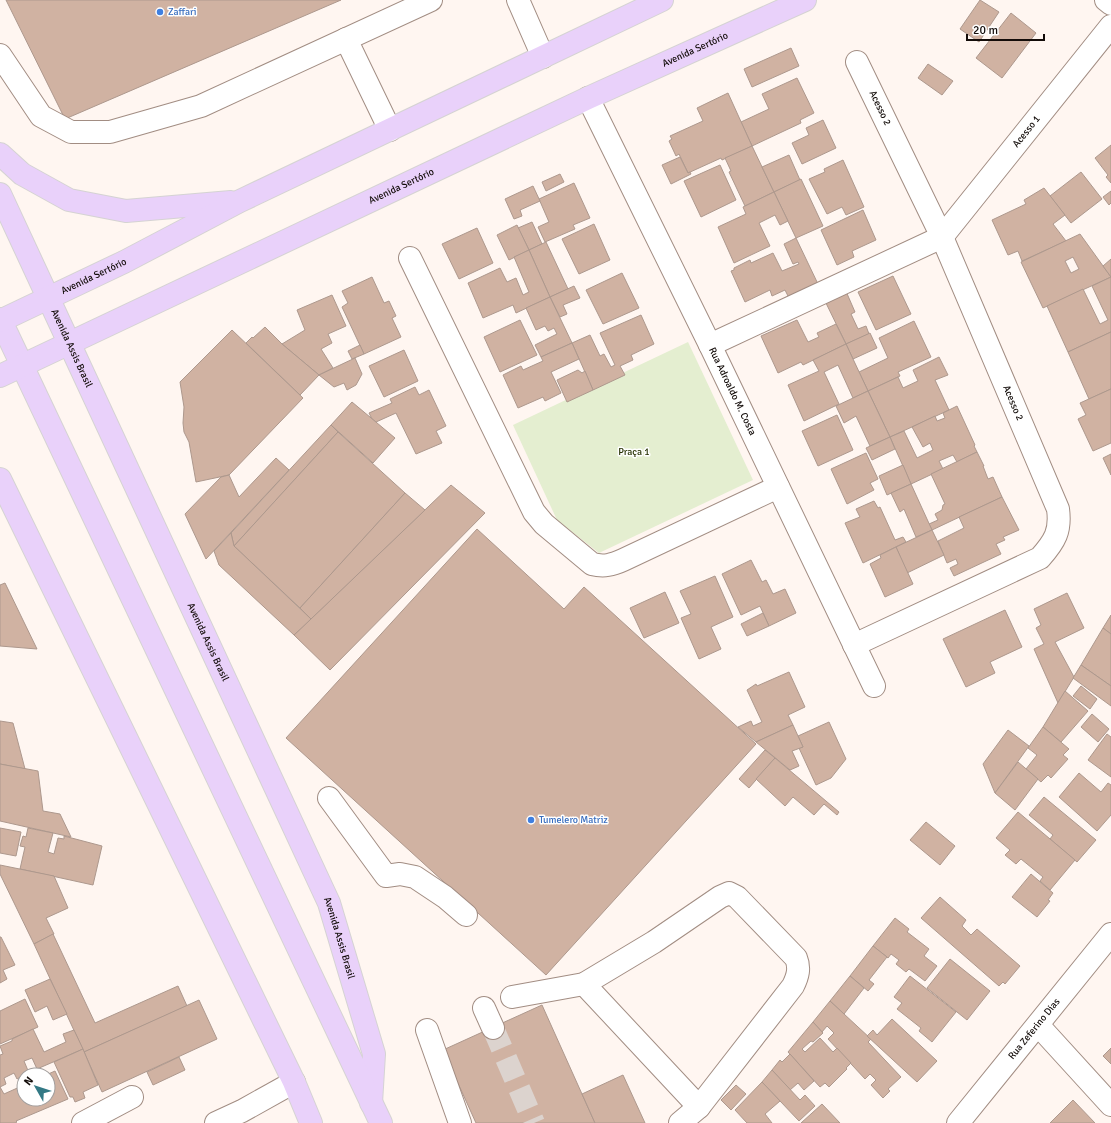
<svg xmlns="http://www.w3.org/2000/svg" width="1111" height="1123" viewBox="0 0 1111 1123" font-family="Signika,sans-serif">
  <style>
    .green { fill: #e4eed0 }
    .building { fill: #d0b2a2; stroke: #ad988d; fill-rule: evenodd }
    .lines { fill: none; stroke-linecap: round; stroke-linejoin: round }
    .minor-tunnel { stroke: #dcd3ce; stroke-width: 22; stroke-dasharray: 22 11; stroke-linecap: butt }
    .minor-casing { stroke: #a28d83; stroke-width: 24 }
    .major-casing { stroke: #d5d3d3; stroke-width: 24 }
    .minor { stroke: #fff; stroke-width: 22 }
    .major { stroke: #e9d1fa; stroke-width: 22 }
    .shop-dot { fill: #3f7fe0; stroke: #fff; stroke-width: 1.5 }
    .labels { text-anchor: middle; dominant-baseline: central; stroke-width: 3; stroke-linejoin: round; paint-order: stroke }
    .shop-label { font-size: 10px; fill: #366cbe; stroke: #fff; text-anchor: start }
    .street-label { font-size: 10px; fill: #130c09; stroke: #fff }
    .park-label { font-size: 10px; fill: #253000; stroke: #fff }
  </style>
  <rect width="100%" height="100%" fill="#fff6f1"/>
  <!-- green -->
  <polygon class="green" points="688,342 753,480 599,553 557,520 513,425"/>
  <!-- building -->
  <g class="building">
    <polygon points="6,0 341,0 65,119"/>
    <polygon points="980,0 999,12 979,42 960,29"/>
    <polygon points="1011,13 1036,33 1002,78 976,58"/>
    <polygon points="791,48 799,66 752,87 744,69"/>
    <polygon points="928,64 953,81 942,95 918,78"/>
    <polygon points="797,78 814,113 800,120 801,123 752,146 741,122 769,109 762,94"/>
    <polygon points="728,93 752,146 722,160 721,158 688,173 679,154 676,156 669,141 672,139 670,136 703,121 697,108"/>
    <polygon points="823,120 836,148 802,164 792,143 809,135 806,128"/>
    <polygon points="1111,145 1111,183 1106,177 1108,175 1095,158"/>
    <polygon points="752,146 774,192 745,206 729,172 731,171 725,158"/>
    <polygon points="789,155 800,180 774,192 762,167"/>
    <polygon points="680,157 688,173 690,172 691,174 671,184 662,165"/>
    <polygon points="843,160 864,207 846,215 842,207 827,214 809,179 825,172 824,169"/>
    <polygon points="720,165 736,200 701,217 684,181"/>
    <polygon points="1081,172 1102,199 1071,223 1050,196"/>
    <polygon points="560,174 564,182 546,191 542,182"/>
    <polygon points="801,179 823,226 796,238 774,192"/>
    <polygon points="574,183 590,218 573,225 575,229 545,242 538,227 549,222 539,199"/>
    <polygon points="533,186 540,201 520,210 522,216 514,219 505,199"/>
    <polygon points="1044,188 1065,215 1053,224 1066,241 1022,261 1018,251 1008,255 992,220 1026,204 1024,200"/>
    <polygon points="1111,191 1111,203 1109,205 1103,197"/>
    <polygon points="774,192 788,221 780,225 775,215 759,223 770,246 734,263 718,227 746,214 743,207"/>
    <polygon points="863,210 876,240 852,251 854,257 837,265 821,230"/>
    <polygon points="532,222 542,244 529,250 518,228"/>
    <polygon points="594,224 610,260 579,274 562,239"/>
    <polygon points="517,225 529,250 509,260 497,235"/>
    <polygon points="477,228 493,263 459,279 442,244"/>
    <path d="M1080,234L1111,277L1043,308L1021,262ZM1073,257L1079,269L1071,273L1065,261Z"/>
    <polygon points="796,238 818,284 789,298 785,290 772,296 770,290 745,302 731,271 734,270 734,268 750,260 751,263 773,253 782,271 799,264 798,262 793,264 784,244"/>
    <polygon points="546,242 568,289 550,297 529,250"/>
    <polygon points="529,250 550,297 516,313 513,305 483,318 468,283 500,268 507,282 516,278 523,295 529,292 514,257"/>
    <polygon points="1111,259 1111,277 1103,266"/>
    <polygon points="622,273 639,308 603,324 586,290"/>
    <polygon points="893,276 911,314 876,330 858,292"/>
    <polygon points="372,277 384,303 389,301 396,316 392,318 401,337 364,354 342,307 348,303 342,291"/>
    <polygon points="1111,277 1111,332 1068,352 1047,306 1083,289 1100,324 1108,320 1092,286"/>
    <polygon points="574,286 580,298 563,305 567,314 560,317 550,297"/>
    <polygon points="845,289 855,312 851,314 858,329 866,326 869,334 846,344 824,299"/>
    <polygon points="332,295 346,326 328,334 332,343 321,349 333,368 319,375 282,344 305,330 297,310"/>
    <polygon points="550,297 572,343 541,357 535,345 557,334 554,328 548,331 545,326 536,330 526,308"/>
    <polygon points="641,315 654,344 631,355 633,360 620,366 625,375 593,390 572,343 590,335 600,356 604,354 611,367 615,365 600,333"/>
    <polygon points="520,320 537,355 500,372 484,337"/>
    <polygon points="797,320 808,342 819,337 817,333 836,324 846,344 803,365 801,362 778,373 761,336"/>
    <polygon points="914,321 931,357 898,372 900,376 868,391 859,372 888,358 879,338"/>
    <polygon points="265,327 282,344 319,375 300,395 246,343 252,337 253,338"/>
    <polygon points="232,330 303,398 229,475 196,482 189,442 184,432 183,423 184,407 180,382"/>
    <polygon points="1111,332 1111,389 1089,399 1068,352"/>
    <polygon points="870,333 877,348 853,359 846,344"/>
    <polygon points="572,343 579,359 551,372 561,393 545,401 543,397 518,408 503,375 521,366 523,370 543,361 541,357"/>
    <polygon points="846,344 868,391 853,398 838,365 824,372 839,404 804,421 788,385 819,371 813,360"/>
    <polygon points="360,345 364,354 352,359 348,351"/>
    <polygon points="404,350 418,381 384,397 369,366"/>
    <polygon points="939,357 948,375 935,380 949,410 890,437 868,391 898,377 903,388 918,381 913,370"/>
    <polygon points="355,358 362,374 356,385 347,390 344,383 334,387 319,375"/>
    <polygon points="578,370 582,373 585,371 593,390 567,402 557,380"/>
    <polygon points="415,387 419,395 429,390 446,426 436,431 442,443 416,454 396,413 376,422 372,419 369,413 392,403 390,399"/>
    <polygon points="1111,389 1111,443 1093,451 1078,419 1086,415 1080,403"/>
    <polygon points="868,391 890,437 870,446 856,416 844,423 836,406"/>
    <polygon points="352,402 395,438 373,463 331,425"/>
    <polygon points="957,406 975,445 974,446 977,452 957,462 953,455 939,461 943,469 911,484 890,437 904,431 917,458 933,450 930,443 923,447 912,427 935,416 937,421 945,418 943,413"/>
    <polygon points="837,415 853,450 818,466 802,431"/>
    <polygon points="331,425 338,432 234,546 231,533"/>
    <polygon points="338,432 405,493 300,608 234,546"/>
    <polygon points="890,437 895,449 872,460 866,448"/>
    <polygon points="977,452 984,466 983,466 988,479 993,477 1002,497 932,530 929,524 938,520 935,514 942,510 943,505 945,504 931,474"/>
    <polygon points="866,453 878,479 870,483 874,490 847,504 831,469"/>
    <polygon points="1111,454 1111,475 1103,458"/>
    <polygon points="276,458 289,470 206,559 185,514 221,477 229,475 239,497"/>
    <polygon points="903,465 911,484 887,495 879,476"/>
    <polygon points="911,484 932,530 916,537 904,509 900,512 891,493"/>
    <polygon points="451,485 485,513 330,670 294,635"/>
    <polygon points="405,493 425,510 311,619 300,608"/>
    <polygon points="1002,497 1019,530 1003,537 1005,540 996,544 1001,554 954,576 950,568 958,564 956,559 947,563 938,541 964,528 959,517"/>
    <polygon points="874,501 878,508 880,507 895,540 903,537 906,542 863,563 845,523 860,517 856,509"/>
    <polygon points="477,529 564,609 584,587 756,744 546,975 286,738"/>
    <polygon points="932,530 944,555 907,573 896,547"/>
    <polygon points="231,533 234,546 311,619 294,635 219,565 214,551"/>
    <polygon points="896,547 913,584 885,597 870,564 881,558 880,555"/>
    <polygon points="751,560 762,582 766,580 773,594 785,589 796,613 769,626 760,606 741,615 722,574"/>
    <polygon points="715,576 733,617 711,627 721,649 699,659 681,618 691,614 680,591"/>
    <polygon points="5,583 37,649 0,646 0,585"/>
    <polygon points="665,592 679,623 644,638 630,608"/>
    <polygon points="1067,593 1084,628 1055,642 1074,677 1058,703 1034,649 1044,644 1036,628 1041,625 1034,609"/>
    <polygon points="1005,610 1022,647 990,662 995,673 966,687 943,639"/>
    <polygon points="763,613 769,626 747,636 741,624"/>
    <polygon points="1111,615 1111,634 1103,628"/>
    <polygon points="1103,628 1111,634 1111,686 1081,665"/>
    <polygon points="1081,665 1111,686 1111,706 1073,678"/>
    <polygon points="789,672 805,707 788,715 793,725 756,742 738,727 751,721 753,726 762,722 747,690 756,684 757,686"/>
    <polygon points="1081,686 1097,699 1090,709 1073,696"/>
    <polygon points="1065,691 1088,711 1061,742 1043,727"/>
    <polygon points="1092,714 1109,729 1098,742 1081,727"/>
    <polygon points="0,721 13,723 25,769 0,764"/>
    <polygon points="829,722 846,759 831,778 816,785 799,748 803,747 798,736"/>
    <polygon points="793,725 803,747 792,751 799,766 790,770 756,742"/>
    <polygon points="1043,727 1069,749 1063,755 1068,759 1051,778 1048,775 1041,782 1026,769 1037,755 1028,748"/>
    <polygon points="1008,730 1029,746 995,793 983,764"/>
    <polygon points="1107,734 1111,737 1111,777 1088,760"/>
    <polygon points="765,750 775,758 749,788 739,779"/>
    <polygon points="775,758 839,812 837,815 824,804 814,815 793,797 785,806 756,779"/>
    <polygon points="1018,762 1038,779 1015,810 995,793"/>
    <polygon points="0,764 38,771 43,811 60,814 71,837 0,821"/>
    <polygon points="1079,773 1101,792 1108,783 1111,785 1111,815 1097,831 1059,797"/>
    <polygon points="1044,797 1096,840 1077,862 1050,839 1053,835 1029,815"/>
    <polygon points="1018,812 1075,860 1050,890 1040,881 1043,877 1021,859 1016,864 1005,855 1010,850 996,838"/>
    <polygon points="926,822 955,846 940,865 910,840"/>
    <polygon points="0,828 21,832 16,856 0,853"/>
    <polygon points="28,828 53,833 48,852 54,854 58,838 64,839 64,836 102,846 93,885 20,869 25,847 20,846 23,836 26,837"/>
    <polygon points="0,865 54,876 68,908 46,918 54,934 34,944 0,874"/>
    <polygon points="1031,874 1053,893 1048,900 1050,901 1037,917 1012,897"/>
    <polygon points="940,897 966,920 962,926 971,935 977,929 1020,966 1005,984 1003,982 999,986 921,918"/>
    <polygon points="895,918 909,929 907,932 929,949 924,956 937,966 925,981 909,969 906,972 896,964 899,960 891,954 888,958 873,946"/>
    <polygon points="53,934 95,1023 178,986 187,1006 84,1052 34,944"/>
    <polygon points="0,937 1,937 15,965 3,970 7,979 0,983"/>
    <polygon points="873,946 887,957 869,980 874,984 868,991 850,976"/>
    <polygon points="950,959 990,991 967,1020 927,988"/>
    <polygon points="850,976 864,988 844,1014 830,1001"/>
    <polygon points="910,976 956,1012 932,1042 919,1031 921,1028 897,1009 902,1003 894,997"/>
    <polygon points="50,979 67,1014 53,1020 47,1006 35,1012 25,990"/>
    <polygon points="25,999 38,1027 0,1044 0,1011"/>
    <polygon points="199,1000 217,1039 102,1092 84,1052"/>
    <polygon points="830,1001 871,1039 868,1042 901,1077 888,1089 890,1091 883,1098 871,1085 876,1080 870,1074 865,1079 828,1039 834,1033 827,1026 822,1032 813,1022"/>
    <polygon points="542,1005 595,1123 476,1123 443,1050"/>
    <polygon points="892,1019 937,1061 917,1082 867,1036 873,1030 877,1035"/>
    <polygon points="813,1022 823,1033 813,1042 811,1041 802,1049 805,1052 820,1038 833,1052 837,1048 851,1063 846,1068 847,1069 829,1087 825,1083 820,1087 788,1052"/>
    <polygon points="33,1029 44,1052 66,1042 63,1034 74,1030 83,1049 37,1069 32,1058 24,1061 29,1073 17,1079 14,1073 4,1078 6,1084 0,1087 0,1055 3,1054 0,1046 12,1041 12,1039"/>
    <polygon points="1111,1048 1111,1064 1103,1056"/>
    <polygon points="83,1049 98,1085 83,1092 85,1098 75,1102 73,1097 70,1097 54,1062"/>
    <polygon points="790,1054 814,1081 804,1090 798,1083 790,1090 772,1070 780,1060 782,1062"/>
    <polygon points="179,1057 185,1070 153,1085 147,1072"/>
    <polygon points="772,1070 800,1100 805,1095 815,1106 799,1121 762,1082"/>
    <polygon points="55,1071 68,1099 16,1121 17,1122 15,1123 0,1123 0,1087 4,1094 24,1085 24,1099 48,1099 48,1075 46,1075"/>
    <polygon points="623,1075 645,1123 595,1123 582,1094"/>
    <polygon points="762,1082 780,1101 765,1114 772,1123 747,1123 735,1110"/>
    <polygon points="736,1085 746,1094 731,1110 721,1100"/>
    <polygon points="1073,1100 1095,1123 1050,1123"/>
    <polygon points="822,1104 840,1123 801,1123"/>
  </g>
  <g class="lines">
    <!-- minor-tunnel -->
    <polyline class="minor-tunnel" points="493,1028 534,1123"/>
    <!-- minor casing -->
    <g class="minor-casing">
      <g id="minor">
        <polyline points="518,0 543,57"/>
        <polyline points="1106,0 1111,4"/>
        <polyline points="346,39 390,130"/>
        <polyline points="0,55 41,116 71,132 110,132 201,106 431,0"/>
        <path id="s1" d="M588,98L710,345L874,686"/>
        <path d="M410,258L534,512L544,524L592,564C604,567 612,565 623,560L778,487"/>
        <path id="s2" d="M710,345L942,237L1111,26"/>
        <path d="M854,645L1040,558C1055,541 1061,531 1058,509L942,237L857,62"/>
        <polyline points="329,798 386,876 400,874 415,877 445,897 466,915"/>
        <polyline points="584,984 699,1107"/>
        <path d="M512,997L584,984L654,942L720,897L729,893L737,897L796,958C800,968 798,976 793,986L699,1107L680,1123"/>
        <polyline points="484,1008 493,1028"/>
        <polyline points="1038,1025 1111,1105"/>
        <polyline points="427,1030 460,1123"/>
        <polyline points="83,1123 132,1097"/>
        <polyline points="216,1123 242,1111 294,1082"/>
        <path id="s3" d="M958,1123L1111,934"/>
      </g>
    </g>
    <!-- major casing -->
    <g class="major-casing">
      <g id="major">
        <polyline points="0,154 22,174 69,200 126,211 231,202"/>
        <path id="s4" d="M0,194L329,903L374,1054L371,1103"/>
        <polyline points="0,319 381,1123"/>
        <path id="s5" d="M0,321L124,262L240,201L662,0"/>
        <path id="s6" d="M0,376L588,98L805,0"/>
        <polyline points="0,479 294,1082 311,1123"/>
      </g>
    </g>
    <!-- minor -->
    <use href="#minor" class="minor"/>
    <!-- major -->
    <use href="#major" class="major"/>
  </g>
  <!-- markers -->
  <g class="shop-dot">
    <circle cx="160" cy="12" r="4"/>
    <circle cx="531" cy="820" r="4"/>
  </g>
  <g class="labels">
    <!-- shop labels -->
    <g class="shop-label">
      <text x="168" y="12">Zaffari</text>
      <text x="539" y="820">Tumelero Matriz</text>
    </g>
    <!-- street labels -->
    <g class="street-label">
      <text stroke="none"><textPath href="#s6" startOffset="768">Avenida Sertório</textPath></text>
      <text transform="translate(880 108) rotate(64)">Acesso 2</text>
      <text stroke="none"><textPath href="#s2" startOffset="391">Acesso 1</textPath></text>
      <text stroke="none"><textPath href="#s6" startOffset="444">Avenida Sertório</textPath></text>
      <text stroke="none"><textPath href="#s5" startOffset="104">Avenida Sertório</textPath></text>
      <text stroke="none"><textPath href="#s4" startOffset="170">Avenida Assis Brasil</textPath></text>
      <text stroke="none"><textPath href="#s1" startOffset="327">Rua Adroaldo M. Costa</textPath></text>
      <text transform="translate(1013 403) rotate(67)">Acesso 2</text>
      <text stroke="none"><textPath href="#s4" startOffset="494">Avenida Assis Brasil</textPath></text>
      <text stroke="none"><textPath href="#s4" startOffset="818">Avenida Assis Brasil</textPath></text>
      <text stroke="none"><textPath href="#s3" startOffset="121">Rua Zeferino Dias</textPath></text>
    </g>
    <!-- park labels -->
    <g class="park-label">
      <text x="634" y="452">Praça 1</text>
    </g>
  </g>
  <!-- north arrow -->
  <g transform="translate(36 1087) rotate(309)"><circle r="19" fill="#ffffff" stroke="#a19e9d"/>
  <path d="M0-3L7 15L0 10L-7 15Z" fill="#337985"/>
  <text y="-6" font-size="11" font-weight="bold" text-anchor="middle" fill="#130c09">N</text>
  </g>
  <!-- scale -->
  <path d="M967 34v6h77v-6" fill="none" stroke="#130c09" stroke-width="2"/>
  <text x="973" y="34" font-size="12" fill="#130c09" stroke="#ffffff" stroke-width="3" paint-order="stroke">20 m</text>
</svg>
